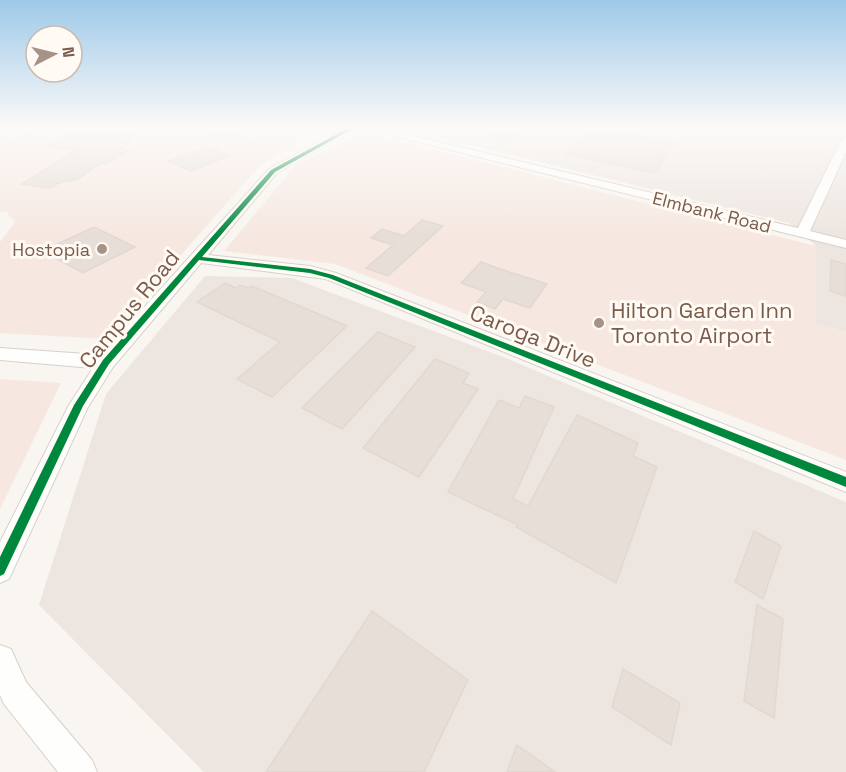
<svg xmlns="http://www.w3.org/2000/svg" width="846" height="772" viewBox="0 0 846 772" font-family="'Space Grotesk',sans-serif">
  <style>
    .commercial { fill: #f6e8e1 }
    .industrial { fill: #ede5e0 }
    .building { fill: #e6ded7; stroke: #e2d8d2; stroke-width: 1.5 }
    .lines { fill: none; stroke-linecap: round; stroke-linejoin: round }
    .minor-casing { stroke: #d7d1cb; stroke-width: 2 }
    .major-casing { stroke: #dad1cc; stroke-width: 2 }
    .highway-casing { stroke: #dad1cc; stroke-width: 3 }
    .minor { fill: #fefefd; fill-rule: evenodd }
    .major { fill: #f3eee8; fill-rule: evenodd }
    .highway { fill: #f2eae7; fill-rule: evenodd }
    .cycleway-casing { stroke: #fffaf3; stroke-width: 4 }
    .cycleway { fill: #00873e; fill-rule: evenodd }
    .poi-dot { fill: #a69286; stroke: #fffaf3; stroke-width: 2 }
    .labels { text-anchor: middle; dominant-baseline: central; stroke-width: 6; stroke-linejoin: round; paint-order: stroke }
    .far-street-label { font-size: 18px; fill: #7a5c4d; stroke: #fffaf3 }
    .far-poi-label { font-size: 18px; fill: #7a5c4d; stroke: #fffaf3; text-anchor: end }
    .street-label { font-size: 22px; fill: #7a5c4d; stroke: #fffaf3 }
    .poi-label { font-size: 22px; fill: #7a5c4d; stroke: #fffaf3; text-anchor: start }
  </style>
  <rect width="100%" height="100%" fill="#f9f5f0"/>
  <!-- commercial -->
  <g class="commercial">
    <polygon points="36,128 327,128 261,164 107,339 0,333 0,242 15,222 6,212 0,212 0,146"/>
    <polygon points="364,132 816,246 816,323 846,332 846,460 335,264 224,251 295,166"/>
    <polygon points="0,379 61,383 0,509"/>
  </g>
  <!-- industrial -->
  <g class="industrial">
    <polygon points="401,128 846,128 846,332 816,323 816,246 789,223"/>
    <polygon points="205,276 292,278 503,357 846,502 846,772 204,772 39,605 106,394"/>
  </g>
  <!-- building -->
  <g class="building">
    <polygon points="190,128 257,128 257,129 224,142"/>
    <polygon points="499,128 501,128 523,133 511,143 486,137"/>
    <polygon points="592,128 602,128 674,142 654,173 566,154"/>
    <polygon points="74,131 140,134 120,149 129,150 107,163 101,163 78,179 61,182 50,188 22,184 78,149 44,147"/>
    <polygon points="207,147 230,156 191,171 168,161"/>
    <polygon points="422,220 443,226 388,276 366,268 393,245 371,238 382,229 404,236"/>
    <polygon points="94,227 135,247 83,273 42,251"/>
    <polygon points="831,260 846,264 846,296 830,291"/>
    <polygon points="481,262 497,268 547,284 530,308 503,299 495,309 477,302 486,292 461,283"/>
    <polygon points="225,283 236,288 240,285 249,288 252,286 347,326 272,397 237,379 280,342 197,302"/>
    <polygon points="378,332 415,347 342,429 302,408"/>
    <polygon points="435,359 469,373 463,383 478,389 419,477 363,448"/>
    <polygon points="525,396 554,407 513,499 528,506 577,415 638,443 633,456 657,467 616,583 516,527 518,525 448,492 499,400 519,408"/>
    <polygon points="754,531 781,546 763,599 735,582"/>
    <polygon points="757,605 783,619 774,718 744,701"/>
    <polygon points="372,611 468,680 424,772 266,772"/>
    <polygon points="623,669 680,703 671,745 612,707"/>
    <polygon points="517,745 555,772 507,772"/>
  </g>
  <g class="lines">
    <!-- minor casing -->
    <g class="minor-casing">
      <g id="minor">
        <polygon points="345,128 357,128 277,173 208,255 310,266 336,273 846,472 846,492 326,279 201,263 113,367 88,407 9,579 0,583 0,542 69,405 93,368 0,360 0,348 101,355 269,169"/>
        <polygon points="362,128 380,128 798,228 841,141 846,138 846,152 810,231 846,240 846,248"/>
        <polygon points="0,645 11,649 26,682 92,760 97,772 58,772 4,704 0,695"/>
      </g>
    </g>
    <!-- major casing -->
    <g class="major-casing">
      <polygon id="major" points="19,128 35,128 0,147 0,138"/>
    </g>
    <!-- highway casing -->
    <g class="highway-casing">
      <path id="highway" d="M19,128H38C34,134 26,135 20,133Z"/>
    </g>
    <!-- minor -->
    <use href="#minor" class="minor"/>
    <!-- major -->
    <use href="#major" class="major"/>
    <!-- highway -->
    <use href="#highway" class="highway"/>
    <!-- cycleway casing -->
    <g class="cycleway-casing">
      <polygon id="cycleway" points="348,128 354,128 275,172 202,257 310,269 333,275 846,477 846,487 329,278 310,273 199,260 109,364 83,406 4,574 0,576 0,557 74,405 103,360 271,170"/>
    </g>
    <!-- cycleway -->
    <use href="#cycleway" class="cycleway"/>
  </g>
  <!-- sky -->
  <linearGradient id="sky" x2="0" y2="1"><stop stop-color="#9ec9e9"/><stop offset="0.54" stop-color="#fcfaf8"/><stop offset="1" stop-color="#fcfaf8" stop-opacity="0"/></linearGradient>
  <rect width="846" height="236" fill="url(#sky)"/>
  <!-- markers -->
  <g class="poi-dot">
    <circle cx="102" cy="249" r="6"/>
    <circle cx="599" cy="323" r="6"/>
  </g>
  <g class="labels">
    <!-- far-street labels -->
    <g class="far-street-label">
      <text transform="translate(712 212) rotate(14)">Elmbank Road</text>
    </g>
    <!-- far-poi labels -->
    <g class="far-poi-label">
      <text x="90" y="249">Hostopia</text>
    </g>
    <!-- street labels -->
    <g class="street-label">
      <text transform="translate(129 309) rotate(-51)">Campus Road</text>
      <text transform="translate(533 336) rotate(22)">Caroga Drive</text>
    </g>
    <!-- poi labels -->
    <g class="poi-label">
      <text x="611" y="310">Hilton Garden Inn<tspan x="611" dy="25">Toronto Airport</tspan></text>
    </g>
  </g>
  <!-- north arrow -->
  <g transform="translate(54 54) rotate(83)"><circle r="28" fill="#fffaf3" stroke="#cabbb1" stroke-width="1.5"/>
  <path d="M0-4.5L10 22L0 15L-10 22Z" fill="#a69286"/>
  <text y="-9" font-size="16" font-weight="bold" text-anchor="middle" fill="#7a5c4d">N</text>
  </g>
</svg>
